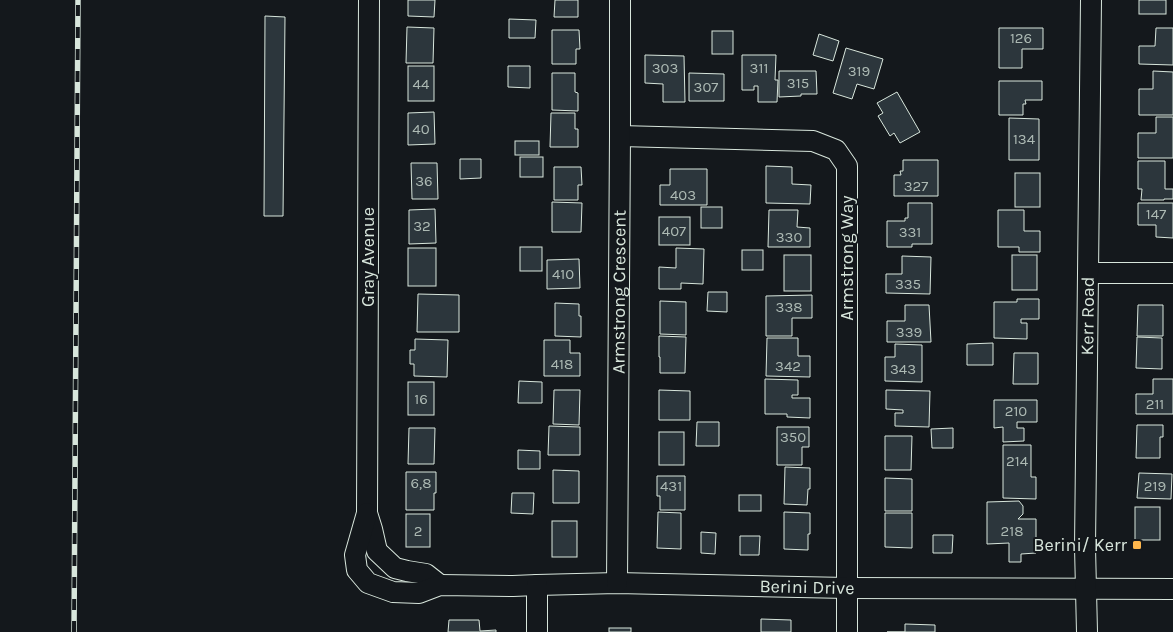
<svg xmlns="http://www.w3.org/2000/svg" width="1173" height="632" viewBox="0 0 1173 632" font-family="Karla,sans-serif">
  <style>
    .building { fill: #2c363c; stroke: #d8e6dc }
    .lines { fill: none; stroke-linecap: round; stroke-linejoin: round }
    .minor-casing { stroke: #d8e6dc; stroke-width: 22 }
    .minor { stroke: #14181c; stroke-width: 20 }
    .rail-casing { stroke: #d8e6dc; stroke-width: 5.5 }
    .rail { stroke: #14181c; stroke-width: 4; stroke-dasharray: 11; stroke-linecap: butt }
    .poi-dot { fill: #ffb74d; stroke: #14181c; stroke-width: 2 }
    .labels { text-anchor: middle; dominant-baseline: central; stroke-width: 4; stroke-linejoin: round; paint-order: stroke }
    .number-label { font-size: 15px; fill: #adbab4 }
    .street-label { font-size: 18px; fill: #d8e6dc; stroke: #14181c }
    .poi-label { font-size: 18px; fill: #d8e6dc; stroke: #14181c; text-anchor: end }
  </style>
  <rect width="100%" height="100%" fill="#14181c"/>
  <!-- building -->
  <g class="building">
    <polygon points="408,0 435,0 434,17 408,16"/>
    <polygon points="555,0 578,0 578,17 554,17"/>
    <rect x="1139" y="0" width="27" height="14"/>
    <polygon points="265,16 285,17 283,216 264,216"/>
    <polygon points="509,19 536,20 535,38 509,38"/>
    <polygon points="407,27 434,28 433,63 406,63"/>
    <polygon points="999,28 1043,28 1043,49 1022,49 1022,68 999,68"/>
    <polygon points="1156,28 1173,28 1173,65 1139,64 1139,46 1155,46"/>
    <polygon points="552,30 579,30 580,49 576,49 576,64 552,64"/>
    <rect x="712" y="31" width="21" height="23"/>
    <polygon points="819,34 839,41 833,61 813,55"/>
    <polygon points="846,48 883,59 874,89 857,84 852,99 833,93"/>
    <polygon points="645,55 684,56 685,102 663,102 663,84 645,83"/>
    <polygon points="742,55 776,55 775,80 778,80 777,102 758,102 758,86 754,86 754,90 742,90"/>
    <rect x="408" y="66" width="26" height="35"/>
    <polygon points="508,66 530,66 530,88 508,87"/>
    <polygon points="779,71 816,71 817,94 801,94 801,96 779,97"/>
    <polygon points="1153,71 1173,72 1173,115 1139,115 1139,89 1153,89"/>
    <polygon points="552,73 575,73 575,92 578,93 578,111 552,110"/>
    <polygon points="689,73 724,74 724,101 689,101"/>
    <polygon points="999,81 1042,81 1042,100 1025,100 1026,104 1023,104 1023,115 999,115"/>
    <polygon points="897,92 920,132 900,143 894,133 890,136 878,116 883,113 877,103"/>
    <polygon points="434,112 435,144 408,145 408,113"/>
    <polygon points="551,113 575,113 575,129 578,129 578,147 550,147"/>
    <polygon points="1156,117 1173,117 1173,158 1138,158 1138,133 1156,133"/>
    <polygon points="1009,118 1039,119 1039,160 1009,160"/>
    <rect x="515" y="141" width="24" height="14"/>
    <rect x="520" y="157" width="23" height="20"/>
    <polygon points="460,159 481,159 481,178 460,179"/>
    <polygon points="903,160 938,160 938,196 894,196 894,175 901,175 900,171 903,171"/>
    <polygon points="1138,161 1165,161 1165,189 1173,189 1173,199 1164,199 1164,200 1141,200 1142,189 1138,189"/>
    <polygon points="411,163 437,163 438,199 412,199"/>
    <polygon points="766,166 792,167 792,184 811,185 810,204 766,203"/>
    <polygon points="554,167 581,167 582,185 578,185 578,200 554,200"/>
    <polygon points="670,169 707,169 707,205 660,205 660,185 670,185"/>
    <rect x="1015" y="173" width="25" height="34"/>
    <polygon points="552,202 582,203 581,232 552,232"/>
    <polygon points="908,203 932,203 932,244 912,244 912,247 887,247 887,221 905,221 905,218 908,218"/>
    <polygon points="1138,203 1173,203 1173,238 1156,237 1156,225 1138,225"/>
    <rect x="701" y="207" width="21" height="21"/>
    <polygon points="435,209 436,243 409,244 409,210"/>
    <polygon points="769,210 798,210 797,227 810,228 810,247 768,247"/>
    <polygon points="998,210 1024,210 1024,231 1040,231 1040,252 1019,252 1019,247 998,247"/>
    <rect x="659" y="217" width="31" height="28"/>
    <rect x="520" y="247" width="22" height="24"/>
    <rect x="408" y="248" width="28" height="38"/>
    <polygon points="676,248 704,249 703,284 681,283 681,289 659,289 659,267 676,268"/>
    <rect x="742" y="250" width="21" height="20"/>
    <rect x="784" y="255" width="27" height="36"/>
    <rect x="1012" y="255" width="25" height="35"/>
    <polygon points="902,256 931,257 930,294 886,293 886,274 902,274"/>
    <polygon points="579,259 580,288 547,289 547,260"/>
    <polygon points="708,292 727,292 727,312 707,311"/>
    <polygon points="418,294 459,295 459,332 417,332"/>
    <polygon points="812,295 812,318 792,318 792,336 766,336 766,296"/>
    <polygon points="1017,299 1039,299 1039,319 1021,319 1021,323 1027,323 1027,339 994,338 994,302 1017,302"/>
    <polygon points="660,301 686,302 686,335 660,334"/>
    <polygon points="555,303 579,304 579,316 581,316 581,337 555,336"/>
    <polygon points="905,305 929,305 931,342 887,342 887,321 905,321"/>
    <polygon points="1138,305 1163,305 1163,336 1137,336"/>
    <polygon points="659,336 686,337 685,373 660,373 660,357 659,357"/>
    <polygon points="1137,337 1162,338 1162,369 1136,368"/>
    <polygon points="767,338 798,338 798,356 810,356 810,377 766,376"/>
    <polygon points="415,339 448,340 447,377 414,376 414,364 410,364 410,350 415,350"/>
    <polygon points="544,340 570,340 570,353 580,353 580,376 544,376"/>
    <polygon points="993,343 993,365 967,365 967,344"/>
    <polygon points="895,344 922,345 922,382 885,381 885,357 895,357"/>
    <polygon points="1014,353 1038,353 1038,384 1013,384"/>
    <polygon points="765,379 798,380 798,395 792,395 792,398 810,398 810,418 787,417 787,414 765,414"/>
    <polygon points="1153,379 1173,379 1173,414 1136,414 1136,394 1153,394"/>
    <polygon points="519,381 542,382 542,403 518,403"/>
    <rect x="408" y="382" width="26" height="33"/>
    <polygon points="554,390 580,390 579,425 553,424"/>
    <polygon points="659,390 690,391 690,420 659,420"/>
    <polygon points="886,390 930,391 929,427 895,426 895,413 903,413 903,410 886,409"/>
    <polygon points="994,400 1037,400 1037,422 1017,422 1017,428 1024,428 1024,441 1003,442 1003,427 994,428"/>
    <polygon points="697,422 719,422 719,446 696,446"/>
    <polygon points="1137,425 1163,425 1163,437 1160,437 1160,458 1136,458"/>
    <polygon points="549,426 580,427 580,455 548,455"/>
    <polygon points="777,427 809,427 809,447 802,447 802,465 777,465"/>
    <polygon points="409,428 435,428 434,464 408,464"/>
    <polygon points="953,428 953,448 932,448 931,429"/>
    <rect x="659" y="432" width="25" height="33"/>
    <polygon points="885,436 912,436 911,470 885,470"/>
    <polygon points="1003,445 1031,445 1031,477 1036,477 1036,499 1003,498"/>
    <polygon points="518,450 540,451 540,469 518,469"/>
    <polygon points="785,467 810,468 810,489 808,489 807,505 784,504"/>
    <polygon points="553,470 579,471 579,503 553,503"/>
    <polygon points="406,472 436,472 436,493 434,493 434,510 406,510"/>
    <polygon points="1139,473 1172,474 1171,499 1137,498"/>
    <polygon points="657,476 685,476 685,510 660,510 660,496 657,496"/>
    <polygon points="885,478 912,479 912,511 885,511"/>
    <polygon points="512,493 534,493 533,514 511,513"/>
    <rect x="739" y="495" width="22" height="16"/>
    <polygon points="1019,501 1023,506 1023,514 1018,519 1036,519 1036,553 1021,554 1021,562 1009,562 1009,543 987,544 987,502"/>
    <rect x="1135" y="507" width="25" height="33"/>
    <polygon points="658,512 681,513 681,549 657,548"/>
    <polygon points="784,512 810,513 810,534 808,534 808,550 784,549"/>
    <polygon points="885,513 912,513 912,548 885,547"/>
    <rect x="406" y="514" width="24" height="33"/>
    <rect x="552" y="521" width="25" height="36"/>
    <polygon points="701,532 716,533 715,554 701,553"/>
    <polygon points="933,535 953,535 952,553 933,553"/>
    <polygon points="740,536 760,536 759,555 740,555"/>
    <polygon points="761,619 791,620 791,632 761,632"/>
    <polygon points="449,620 479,620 480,631 496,630 496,632 448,632"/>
    <polygon points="905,624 935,625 935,632 887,632 905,632"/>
    <rect x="609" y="628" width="22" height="4"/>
  </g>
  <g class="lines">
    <!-- minor casing -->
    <g class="minor-casing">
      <g id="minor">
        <polyline points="369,0 367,513 372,529 377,551 395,568 407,571 426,574 440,585"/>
        <polyline points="620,136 813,141 836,150 847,166 847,632"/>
        <polyline points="1089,273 1173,273"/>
        <path id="s1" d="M367,513L355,555L357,570L368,583L393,592L419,593L440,585L513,586L537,585L617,583L847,588L1173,589"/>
        <path id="s2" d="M617,583L620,136V0"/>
        <polyline points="537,632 537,585"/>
        <path id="s3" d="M1087,632L1085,547L1091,0"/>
      </g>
    </g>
    <!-- minor -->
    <use href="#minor" class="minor"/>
    <!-- rail casing -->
    <g class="rail-casing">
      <polyline id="rail" points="74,632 78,0"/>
    </g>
    <!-- rail -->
    <use href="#rail" class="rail"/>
  </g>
  <!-- markers -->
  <rect class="poi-dot" x="1132" y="540" width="10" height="10" rx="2.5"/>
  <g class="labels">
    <!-- number labels -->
    <g class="number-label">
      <text x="1021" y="38">126</text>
      <text x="665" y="68">303</text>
      <text x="759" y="68">311</text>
      <text x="859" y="71">319</text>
      <text x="798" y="83">315</text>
      <text x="421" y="84">44</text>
      <text x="706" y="87">307</text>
      <text x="421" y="129">40</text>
      <text x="1024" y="139">134</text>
      <text x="424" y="181">36</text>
      <text x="916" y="186">327</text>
      <text x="683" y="195">403</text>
      <text x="1156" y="214">147</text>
      <text x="422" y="226">32</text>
      <text x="674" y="231">407</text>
      <text x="910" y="232">331</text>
      <text x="789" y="237">330</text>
      <text x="563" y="274">410</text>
      <text x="908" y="284">335</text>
      <text x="789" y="307">338</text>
      <text x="909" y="332">339</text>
      <text x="562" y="364">418</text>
      <text x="788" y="366">342</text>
      <text x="903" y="369">343</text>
      <text x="421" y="399">16</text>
      <text x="1155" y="404">211</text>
      <text x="1016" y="411">210</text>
      <text x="793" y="437">350</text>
      <text x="1017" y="461">214</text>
      <text x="421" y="483">6,8</text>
      <text x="671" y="486">431</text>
      <text x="1155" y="486">219</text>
      <text x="418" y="531">2</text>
      <text x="1012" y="531">218</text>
    </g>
    <!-- street labels -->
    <g class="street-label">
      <text transform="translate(368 257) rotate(-90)">Gray Avenue</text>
      <text transform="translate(847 258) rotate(-90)">Armstrong Way</text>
      <text stroke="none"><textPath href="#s2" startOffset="291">Armstrong Crescent</textPath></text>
      <text stroke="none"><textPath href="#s3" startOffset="316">Kerr Road</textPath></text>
      <text stroke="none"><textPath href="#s1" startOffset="518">Berini Drive</textPath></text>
    </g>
    <!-- poi labels -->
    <g class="poi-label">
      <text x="1127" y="545">Berini/ Kerr</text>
    </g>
  </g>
</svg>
